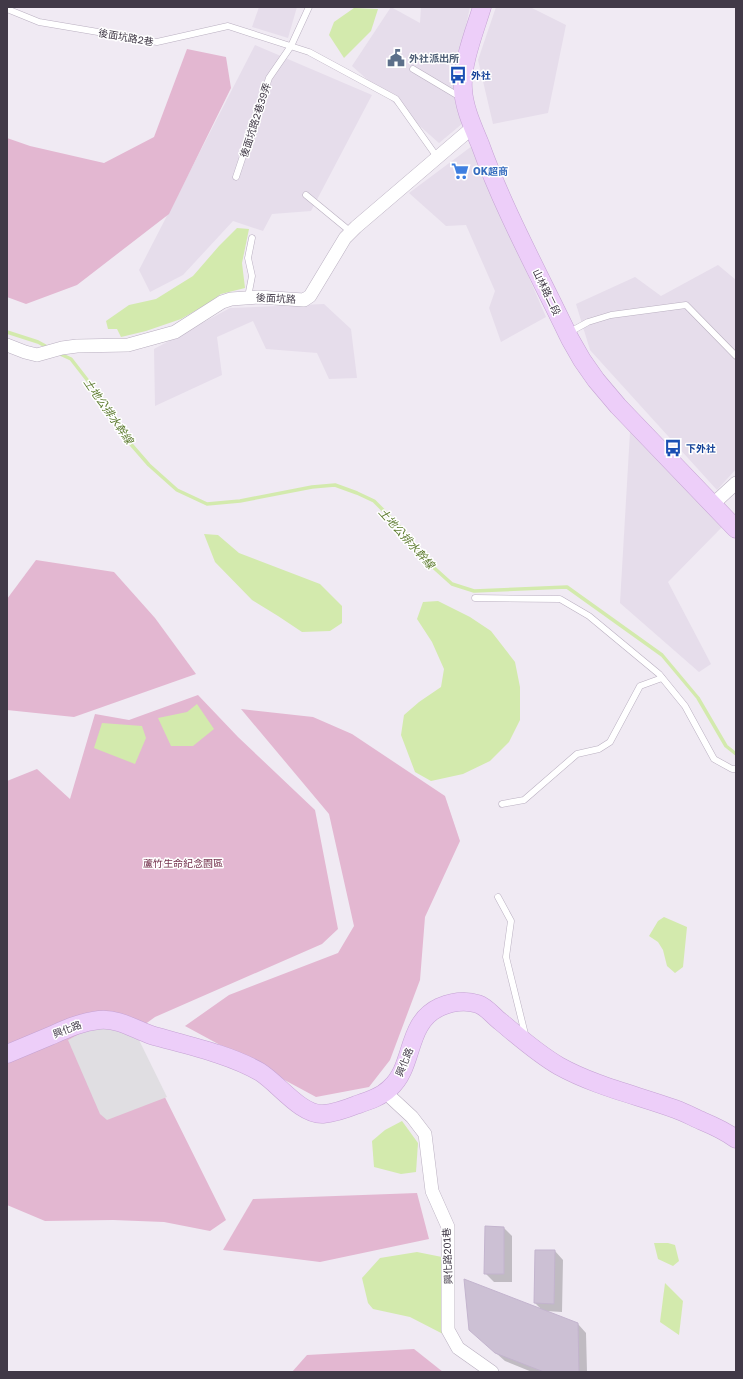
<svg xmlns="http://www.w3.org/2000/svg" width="743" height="1379" viewBox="0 0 743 1379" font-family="'Golos Text','Noto Sans TC',sans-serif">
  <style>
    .residential { fill: #e6ddeb }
    .green { fill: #e3b7d1 }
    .parking { fill: #e0dee2 }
    .water { fill: #d3eaad }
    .shadow { fill: #0003 }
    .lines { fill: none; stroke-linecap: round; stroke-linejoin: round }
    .stream { stroke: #d3eaad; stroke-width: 3.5 }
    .building { fill: #ccc0d4; stroke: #c3b4ce }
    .lane-casing { stroke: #bab0c1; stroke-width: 7 }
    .street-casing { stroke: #bab0c1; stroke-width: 14 }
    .secondary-casing { stroke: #c5a3d4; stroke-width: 19 }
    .lane { stroke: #fff; stroke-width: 6 }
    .street { stroke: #fff; stroke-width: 13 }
    .secondary { stroke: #edcef9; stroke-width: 18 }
    .labels { text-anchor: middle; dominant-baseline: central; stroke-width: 3; stroke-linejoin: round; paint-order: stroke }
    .street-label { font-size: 10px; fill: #413947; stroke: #fff }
    .service-label { font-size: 10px; font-weight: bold; fill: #4e5e75; stroke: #fff; text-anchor: start }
    .transit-label { font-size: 10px; font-weight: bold; fill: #164399; stroke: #fff; text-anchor: start }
    .shop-label { font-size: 10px; font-weight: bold; fill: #366cbe; stroke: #fff; text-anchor: start }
    .park-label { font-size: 10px; fill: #73314c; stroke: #fff }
    .water-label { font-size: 11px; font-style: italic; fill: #5d7b2f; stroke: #fff }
  </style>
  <rect width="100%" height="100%" fill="#f0eaf3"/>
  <!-- residential -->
  <g class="residential">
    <polygon points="259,7 297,7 288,38 252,27"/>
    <polygon points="391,7 420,23 421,7 470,7 462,44 463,123 439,143 352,66"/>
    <polygon points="496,7 530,7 566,25 548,113 493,124 478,60"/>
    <polygon points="255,45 372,95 311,211 272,214 263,231 233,221 183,275 150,292 139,270"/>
    <polygon points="472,146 546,317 501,342 489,308 495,291 466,225 446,226 409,193"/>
    <polygon points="718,265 736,280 736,469 717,490 590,350 576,304 635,277 661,296"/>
    <polygon points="324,304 351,329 357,378 329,379 317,353 266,349 253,321 217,337 222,375 155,406 154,349 230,308"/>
    <polygon points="630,432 722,527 668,582 711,664 699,672 620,603"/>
  </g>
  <!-- green -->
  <g class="green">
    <polygon points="187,49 226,57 231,88 169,214 77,285 26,304 7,297 7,138 30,146 104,163 154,137"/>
    <polygon points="36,560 114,572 155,618 196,674 74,717 7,710 7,599"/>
    <polygon points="198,695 238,737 315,810 338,929 322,944 155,1017 133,1033 226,1220 210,1231 164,1222 113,1220 45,1221 7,1205 7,781 37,769 70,799 95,714 129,720"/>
    <polygon points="241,709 313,717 352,734 445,796 460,841 425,917 420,980 390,1060 369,1087 316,1097 185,1026 229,995 338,953 354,926 329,814"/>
    <polygon points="417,1193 429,1239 320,1262 223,1250 253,1199"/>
    <polygon points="414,1349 443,1372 292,1372 307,1355"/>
  </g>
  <!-- parking -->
  <polygon class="parking" points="94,1026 120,1028 139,1040 167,1097 107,1120 100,1114 68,1040"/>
  <!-- water -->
  <g class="water">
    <polygon points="354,8 378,9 371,31 344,58 329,35 334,22"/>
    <polygon points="237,228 249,229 242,263 245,288 221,294 207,304 181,319 146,331 121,337 117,329 108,329 106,321 129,305 156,299 193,276 219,246"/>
    <polygon points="204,534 218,535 239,553 320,584 342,606 342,623 330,631 302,632 278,616 252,600 215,562"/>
    <polygon points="438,601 470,617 491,631 515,662 520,687 520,720 509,742 490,761 463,774 431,781 415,772 401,735 404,715 419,702 441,687 444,669 432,642 417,619 423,602"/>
    <polygon points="197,704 214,729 193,746 171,746 158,718 187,712"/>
    <polygon points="102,723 142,726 146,738 135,764 94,748"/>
    <polygon points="664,917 687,927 683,967 675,973 667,966 663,950 658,942 649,936 658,921"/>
    <polygon points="402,1121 418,1143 416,1172 401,1174 374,1167 372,1141 385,1130"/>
    <polygon points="654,1243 668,1243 675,1245 679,1261 673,1266 658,1259"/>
    <polygon points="417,1252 442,1257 443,1334 410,1317 373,1309 368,1303 362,1278 380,1258"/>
    <polygon points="665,1283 683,1301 679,1335 660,1322"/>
  </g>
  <!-- shadow -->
  <g class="shadow">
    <polygon points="504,1228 512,1236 512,1282 494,1282 485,1273"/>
    <polygon points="555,1251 563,1260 562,1312 546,1311 578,1324 586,1333 587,1372 532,1372 505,1361 479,1338 543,1311 535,1303"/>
  </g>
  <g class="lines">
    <!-- stream -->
    <g class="stream">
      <polyline points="7,332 38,342 49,348"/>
      <polyline points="58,353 71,359 109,408 129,442 149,465 177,490 207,504 240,501 312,487 335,485 357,493 374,501 400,527 432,566 452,584 474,591 567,587 662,655 698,698 726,746 736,754"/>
    </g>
  </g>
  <!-- building -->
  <g class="building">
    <polygon points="485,1226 504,1227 504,1274 484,1274"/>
    <polygon points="535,1250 555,1250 554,1304 534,1303"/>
    <polygon points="464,1279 578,1323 579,1372 544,1372 495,1353 469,1330"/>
  </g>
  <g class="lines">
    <!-- lane casing -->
    <g class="lane-casing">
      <g id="lane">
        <polyline points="7,9 39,22 157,42 228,26 309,52 396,99 437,157"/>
        <polyline points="413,69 460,97"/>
        <polyline points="236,177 269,78 291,46 309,7"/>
        <polyline points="306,195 351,232"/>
        <polyline points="248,297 252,276 248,258 252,238"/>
        <polyline points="568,333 588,322 611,315 686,305 736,356"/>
        <polyline points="475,598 560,599 589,616 659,674 685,706 714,759 732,769 736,769"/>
        <polyline points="502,804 524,800 577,754 599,749 610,742 640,686 662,678"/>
        <polyline points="498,897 511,921 506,957 526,1038"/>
      </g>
    </g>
    <!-- street casing -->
    <g class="street-casing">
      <g id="street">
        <polyline points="7,345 25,352 37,355 62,348 77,346 128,345 175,332 222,302 231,299 258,297 304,300 310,296 345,238 356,227 473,127"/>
        <polyline points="712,505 736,483"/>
        <polyline points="385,1092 412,1117 425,1134 432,1191 448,1227 448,1330 458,1348 492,1372"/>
      </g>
    </g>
    <!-- secondary casing -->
    <g class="secondary-casing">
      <g id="secondary">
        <path d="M482,7C475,30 461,65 463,89C464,108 473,127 480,144C504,211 539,274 570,339L582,360L596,380L618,406L736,529"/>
        <path d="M7,1054C21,1048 36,1042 50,1036C66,1029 81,1022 99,1020C118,1018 134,1029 151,1035C186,1045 229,1054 260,1072C279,1084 301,1115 323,1114C334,1113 346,1109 356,1105C368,1101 381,1097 390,1088C415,1066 405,1023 440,1007C452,1002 465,1000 478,1004C487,1007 493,1016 501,1022C519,1037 538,1054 559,1066C595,1086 636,1095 675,1109C684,1112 693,1117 702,1121C714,1126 725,1131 736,1139"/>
      </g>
    </g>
    <!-- lane -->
    <use href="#lane" class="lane"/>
    <!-- street -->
    <use href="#street" class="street"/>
    <!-- secondary -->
    <use href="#secondary" class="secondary"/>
  </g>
  <!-- icons -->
  <defs>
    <g id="civic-bare" transform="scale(1.38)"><path d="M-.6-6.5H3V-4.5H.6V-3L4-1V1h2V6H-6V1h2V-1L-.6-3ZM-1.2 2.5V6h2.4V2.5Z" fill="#5c6f8a" stroke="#fff" stroke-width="2.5" paint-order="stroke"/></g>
    <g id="bus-bare" transform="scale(1.38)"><path d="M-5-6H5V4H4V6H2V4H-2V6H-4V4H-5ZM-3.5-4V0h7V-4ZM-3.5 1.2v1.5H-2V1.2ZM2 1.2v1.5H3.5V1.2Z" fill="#1a4fb4" stroke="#fff" stroke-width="2.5" paint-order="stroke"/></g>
    <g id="supermarket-bare" transform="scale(1.38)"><path d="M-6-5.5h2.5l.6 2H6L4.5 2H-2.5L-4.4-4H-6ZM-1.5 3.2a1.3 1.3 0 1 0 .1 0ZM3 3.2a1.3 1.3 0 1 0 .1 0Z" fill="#3f7fe0" stroke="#fff" stroke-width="2.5" paint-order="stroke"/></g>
  </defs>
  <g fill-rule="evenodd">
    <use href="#civic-bare" x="396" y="58"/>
    <use href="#bus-bare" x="458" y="75"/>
    <use href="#supermarket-bare" x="460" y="171"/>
    <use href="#bus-bare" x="673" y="448"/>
  </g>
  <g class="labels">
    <!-- street labels -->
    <g class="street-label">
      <text transform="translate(126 37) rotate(10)">後面坑路2巷</text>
      <text transform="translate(255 120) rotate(-72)">後面坑路2巷39弄</text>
      <text transform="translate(547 292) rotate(64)">山林路二段</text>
      <text transform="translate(276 298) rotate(3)">後面坑路</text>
      <text transform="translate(67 1029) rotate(-21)">興化路</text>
      <text transform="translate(404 1062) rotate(-68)">興化路</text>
      <text transform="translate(447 1256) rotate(-92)">興化路201巷</text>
    </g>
    <!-- service labels -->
    <g class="service-label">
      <text x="409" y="58">外社派出所</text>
    </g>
    <!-- transit labels -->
    <g class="transit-label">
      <text x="471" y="75">外社</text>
      <text x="686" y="448">下外社</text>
    </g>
    <!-- shop labels -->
    <g class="shop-label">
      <text x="473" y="171">OK超商</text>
    </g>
    <!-- park labels -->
    <g class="park-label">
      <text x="183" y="863">蘆竹生命紀念園區</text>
    </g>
    <!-- water labels -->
    <g class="water-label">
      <text transform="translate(109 411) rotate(55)">土地公排水幹線</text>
      <text transform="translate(407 538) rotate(48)">土地公排水幹線</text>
    </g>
  </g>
  <!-- border -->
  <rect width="743" height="1379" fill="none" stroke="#413947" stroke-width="16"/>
</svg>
